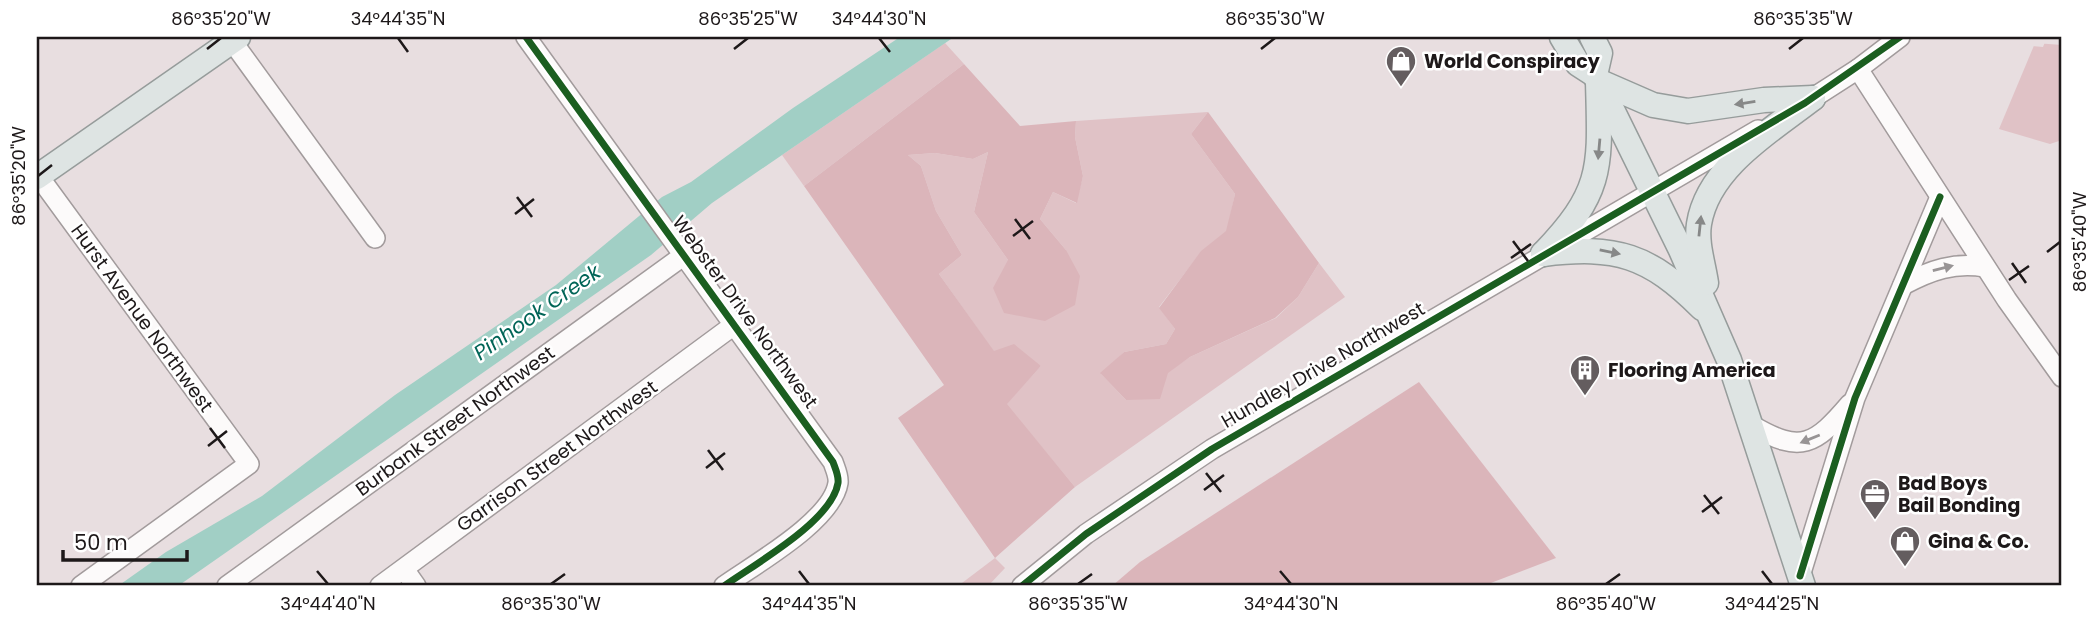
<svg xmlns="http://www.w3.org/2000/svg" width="2099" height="623" viewBox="0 0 2099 623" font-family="Poppins,sans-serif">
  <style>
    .green { fill: #e0c2c6 }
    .forest { fill: #dbb5ba }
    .water { fill: #a1cfc5 }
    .pier { fill: #e8dee0 }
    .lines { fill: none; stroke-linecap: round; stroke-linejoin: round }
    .minor-casing { stroke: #a29b9c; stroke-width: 22 }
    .major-casing { stroke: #969c9b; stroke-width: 27 }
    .minor { stroke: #fcfafa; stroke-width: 19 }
    .major { stroke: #dee4e3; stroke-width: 24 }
    .cycleway-casing { stroke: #fff; stroke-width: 11 }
    .cycleway { stroke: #1b5e20; stroke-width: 7 }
    .oneway { fill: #878888 }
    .oneway2 { fill: #989495 }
    .ticks { fill: none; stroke: #1d1819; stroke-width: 2.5 }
    .labels { text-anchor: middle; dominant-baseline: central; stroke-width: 5; stroke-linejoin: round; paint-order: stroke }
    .poi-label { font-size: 19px; font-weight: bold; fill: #1d1819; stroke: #fff; text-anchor: start }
    .street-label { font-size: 19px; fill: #1d1819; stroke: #fff }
    .water-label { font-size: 21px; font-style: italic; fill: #006557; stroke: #fff }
    .neatline { fill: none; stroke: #1d1819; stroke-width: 2.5 }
    .ticks-label { font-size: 18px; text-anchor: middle; fill: #1d1819 }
  </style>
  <rect width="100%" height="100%" fill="#e8dee0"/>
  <!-- green -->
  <g class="green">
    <polygon points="945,43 964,64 804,186 782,155"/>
    <polygon points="2035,43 2062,45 2062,140 2050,144 1999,129"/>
    <polygon points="1208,112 1191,134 1235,194 1227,231 1201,252 1159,307 1175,329 1166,344 1124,352 1101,374 1126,400 1190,357 1276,318 1298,297 1319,263 1345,297 1075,487 1006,404 1041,366 994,352 939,274 962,255 936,211 921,166 908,155 935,153 973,159 988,152 974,212 1008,260 1066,250 1040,219 1053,192 1076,203 1083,176 1075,137 1076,121"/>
    <polygon points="995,558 1005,568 988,586 958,586"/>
  </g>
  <!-- forest -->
  <g class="forest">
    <polygon points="964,64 1020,126 1076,121 1075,137 1083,176 1077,203 1053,192 1040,219 1066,250 1080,276 1075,305 1045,321 1004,313 993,288 1008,260 974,212 988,152 973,159 935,153 908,155 921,166 936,211 962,255 939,274 994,351 1014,344 1041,366 1007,404 1075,487 995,558 898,418 944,385 804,186"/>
    <polygon points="1208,112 1319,263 1298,297 1275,318 1190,357 1168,373 1160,399 1126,400 1100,373 1124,352 1166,344 1175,329 1159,308 1201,251 1226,231 1235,194 1191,134"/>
    <polygon points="1419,382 1556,558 1483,586 1112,586 1140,562"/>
  </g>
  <!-- water -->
  <polygon class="water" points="900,37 954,37 712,203 651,255 178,586 118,586 166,552 262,496 395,395 556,285 662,197 691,182 793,108"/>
  <!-- pier -->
  <polygon class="pier" points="2003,37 2047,37 2043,47 2001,43"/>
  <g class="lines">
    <!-- minor casing -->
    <g class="minor-casing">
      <g id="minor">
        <polyline points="229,37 375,238"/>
        <path d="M526,37L833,462C835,468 839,476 838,483C832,521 755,564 724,586"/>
        <polyline points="1858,69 2007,300 2062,377"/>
        <polyline points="1802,105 1858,69 1900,37"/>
        <polyline points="37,174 249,464 81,586"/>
        <path d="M1903,285C1931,270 1954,262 1985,267"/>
        <path d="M1753,426C1801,454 1815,445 1850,404"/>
        <polyline points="404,569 416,586"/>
        <polyline points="1800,576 1855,398 1940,197"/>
        <polyline points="227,586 683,256"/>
        <polyline points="380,586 734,325"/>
        <polyline points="1022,586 1086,534 1212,449 1758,130"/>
      </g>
    </g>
    <!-- major casing -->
    <g class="major-casing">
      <g id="major">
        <polyline points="1562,37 1578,64 1595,75"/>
        <polyline points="1592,37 1600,53 1595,75 1681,250 1729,360 1803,586"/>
        <polyline points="37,177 238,37"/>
        <path d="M1543,254C1605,190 1600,166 1598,81L1653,105L1688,111L1764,100L1813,98"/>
        <path d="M1543,254C1616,245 1649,255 1702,308"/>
        <path d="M1706,283C1703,263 1696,243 1699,224C1708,167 1772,130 1813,98"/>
      </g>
    </g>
    <!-- minor -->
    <use href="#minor" class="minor"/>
    <!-- major -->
    <use href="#major" class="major"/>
    <!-- cycleway casing -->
    <g class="cycleway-casing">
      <g id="cycleway">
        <path d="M526,37L833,462C835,468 839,476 838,483C832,521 755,564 724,586"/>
        <polyline points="1800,576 1855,398 1940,197"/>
        <polyline points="1022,586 1086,534 1212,449 1805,103 1900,37"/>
      </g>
    </g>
    <!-- cycleway -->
    <use href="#cycleway" class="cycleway"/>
  </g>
  <!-- one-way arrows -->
  <defs><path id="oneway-solid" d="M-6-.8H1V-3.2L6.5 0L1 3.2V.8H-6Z" transform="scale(1.75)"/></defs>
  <g class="oneway">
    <use href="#oneway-solid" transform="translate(1745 103) rotate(171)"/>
    <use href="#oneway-solid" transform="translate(1599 149) rotate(95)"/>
    <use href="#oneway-solid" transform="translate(1700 226) rotate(-84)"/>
    <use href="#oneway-solid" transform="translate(1610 252) rotate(11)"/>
  </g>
  <g class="oneway2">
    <use href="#oneway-solid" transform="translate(1943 268) rotate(-14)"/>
    <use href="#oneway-solid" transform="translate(1810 439) rotate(158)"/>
  </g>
  <!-- ticks -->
  <path class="ticks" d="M398,38L408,52M879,38L890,52M207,49L221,38M734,49L748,38M1261,49L1275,38M1789,49L1803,38M38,176L52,165M517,197L532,217M515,214L534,199M1015,219L1030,239M1013,236L1033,221M1513,241L1528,261M2047,252L2060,242M1511,258L1531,244M2012,263L2026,283M2009,280L2029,266M210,428L225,448M208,446L227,431M708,450L723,470M706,468L725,453M1206,473L1221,492M1204,490L1224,475M1704,495L1719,514M1702,512L1722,497M317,571L328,584M799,571L809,584M1280,571L1291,584M1762,571L1772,584M551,584L565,574M1078,584L1092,574M1606,584L1620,574"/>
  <!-- icons -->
  <defs>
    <g id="shop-pin" transform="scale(1.575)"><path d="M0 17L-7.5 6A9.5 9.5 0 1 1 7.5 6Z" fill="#645d5f" stroke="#fff"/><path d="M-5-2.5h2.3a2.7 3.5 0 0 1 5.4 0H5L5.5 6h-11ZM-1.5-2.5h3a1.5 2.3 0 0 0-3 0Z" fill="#fff"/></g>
    <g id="building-pin" transform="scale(1.575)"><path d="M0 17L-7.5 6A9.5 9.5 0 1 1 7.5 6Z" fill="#645d5f" stroke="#fff"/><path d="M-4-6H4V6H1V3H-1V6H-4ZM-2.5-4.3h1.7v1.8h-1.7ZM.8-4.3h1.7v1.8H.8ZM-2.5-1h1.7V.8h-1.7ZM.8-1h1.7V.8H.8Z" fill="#fff"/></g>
    <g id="office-pin" transform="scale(1.575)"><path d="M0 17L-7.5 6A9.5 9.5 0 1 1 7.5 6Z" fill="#645d5f" stroke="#fff"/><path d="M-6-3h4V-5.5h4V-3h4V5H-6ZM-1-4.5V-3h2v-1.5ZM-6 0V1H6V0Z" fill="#fff"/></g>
  </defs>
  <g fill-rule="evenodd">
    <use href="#shop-pin" x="1401" y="61"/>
    <use href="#building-pin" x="1585" y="370"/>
    <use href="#office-pin" x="1875" y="494"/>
    <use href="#shop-pin" x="1905" y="541"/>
  </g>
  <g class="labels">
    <!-- poi labels -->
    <g class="poi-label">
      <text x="1424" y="61">World Conspiracy</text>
      <text x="1608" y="370">Flooring America</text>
      <text x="1898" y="483">Bad Boys<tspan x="1898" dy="22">Bail Bonding</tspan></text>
      <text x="1928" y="541">Gina &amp; Co.</text>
    </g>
    <!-- street labels -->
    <g class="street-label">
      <text transform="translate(745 312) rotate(54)">Webster Drive Northwest</text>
      <text transform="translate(142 318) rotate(54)">Hurst Avenue Northwest</text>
      <text transform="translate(1323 365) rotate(-30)">Hundley Drive Northwest</text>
      <text transform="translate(455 421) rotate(-36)">Burbank Street Northwest</text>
      <text transform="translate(557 456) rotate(-36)">Garrison Street Northwest</text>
    </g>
    <!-- water labels -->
    <g class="water-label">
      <text transform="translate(537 312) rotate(-35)">Pinhook Creek</text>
    </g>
  </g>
  <!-- border -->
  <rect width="2099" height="623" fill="none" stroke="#ffffff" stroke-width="77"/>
  <!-- scale -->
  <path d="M63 550v10h124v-10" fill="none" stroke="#1d1819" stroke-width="3.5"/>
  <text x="74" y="550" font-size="21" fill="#1d1819" stroke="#ffffff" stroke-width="5" paint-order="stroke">50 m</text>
  <rect x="38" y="38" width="2022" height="546" class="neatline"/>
  <g class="ticks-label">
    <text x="221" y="25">86°35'20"W</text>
    <text x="398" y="25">34°44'35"N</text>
    <text x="748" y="25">86°35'25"W</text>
    <text x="879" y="25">34°44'30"N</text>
    <text x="1275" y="25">86°35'30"W</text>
    <text x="1803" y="25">86°35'35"W</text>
    <text transform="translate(19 176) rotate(-90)" y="6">86°35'20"W</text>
    <text transform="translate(2080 242) rotate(-90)" y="6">86°35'40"W</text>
    <text x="328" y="610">34°44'40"N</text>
    <text x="551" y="610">86°35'30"W</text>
    <text x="809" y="610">34°44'35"N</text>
    <text x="1078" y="610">86°35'35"W</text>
    <text x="1291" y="610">34°44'30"N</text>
    <text x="1606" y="610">86°35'40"W</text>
    <text x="1772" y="610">34°44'25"N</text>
  </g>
</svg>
